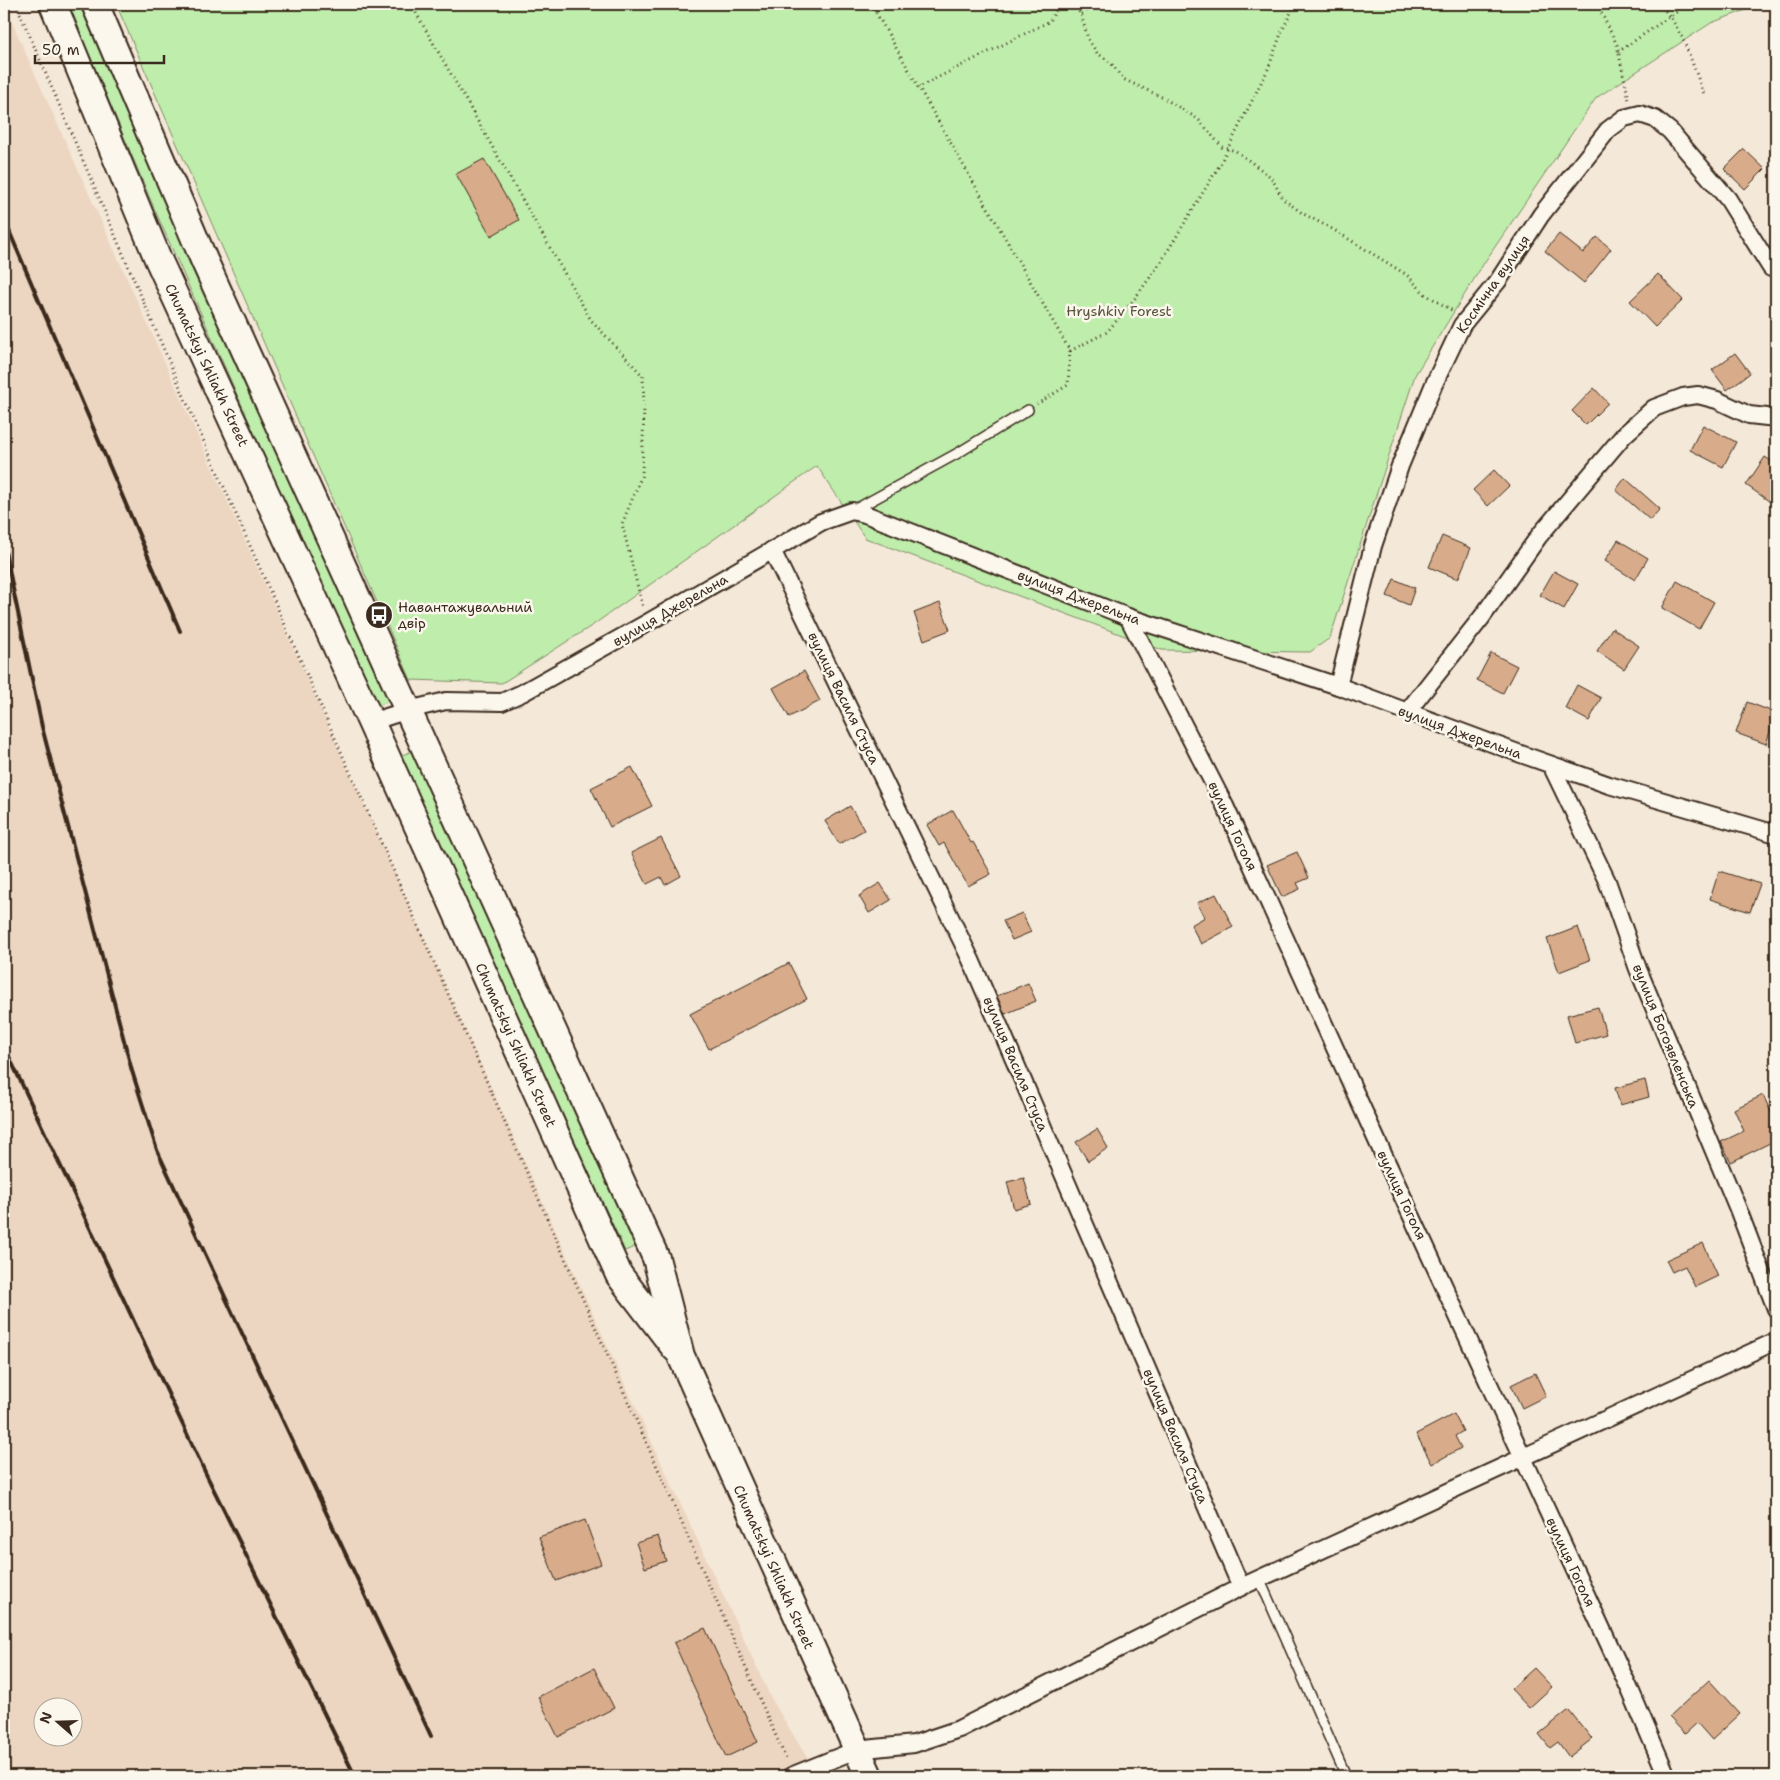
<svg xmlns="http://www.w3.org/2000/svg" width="1780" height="1780" viewBox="0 0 1780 1780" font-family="'Shantell Sans',sans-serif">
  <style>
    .built { fill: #ecd6c1; fill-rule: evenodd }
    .green { fill: #bfedac; stroke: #7d8c65 }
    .building { fill: #d8ac8a; stroke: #3b2a1e }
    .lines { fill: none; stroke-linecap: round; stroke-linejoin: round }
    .lane-casing { stroke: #3b2a1e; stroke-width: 12 }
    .street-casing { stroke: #3b2a1e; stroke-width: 20 }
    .primary-casing { stroke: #3b2a1e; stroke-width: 30 }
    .path { stroke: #3b2a1e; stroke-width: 3; stroke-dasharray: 1 4; stroke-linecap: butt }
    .lane { stroke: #fbf7ec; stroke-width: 9 }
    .street { stroke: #fbf7ec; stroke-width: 16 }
    .primary { stroke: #fbf7ec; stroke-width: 26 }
    .rail { stroke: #3b2a1e; stroke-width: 4 }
    .labels { text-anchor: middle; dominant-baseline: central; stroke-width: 5; stroke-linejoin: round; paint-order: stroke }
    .street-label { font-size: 14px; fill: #3b2a1e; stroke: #fbf7ec }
    .park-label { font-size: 14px; fill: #55513a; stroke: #fbf7ec }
    .poi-label { font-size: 14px; fill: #3b2a1e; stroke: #fbf7ec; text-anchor: start }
  </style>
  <rect width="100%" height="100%" fill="#f4e8d8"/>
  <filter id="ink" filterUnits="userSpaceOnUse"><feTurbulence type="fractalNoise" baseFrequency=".02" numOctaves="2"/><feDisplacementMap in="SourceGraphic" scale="10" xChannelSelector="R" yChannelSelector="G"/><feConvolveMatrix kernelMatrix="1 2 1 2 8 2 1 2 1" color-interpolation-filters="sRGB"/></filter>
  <g filter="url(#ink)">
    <!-- built -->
    <path class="built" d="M4,5L620,1374L771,1698L818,1776H4ZM42,1708H72V1738H42Z"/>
    <!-- green -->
    <g class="green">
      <polygon points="68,4 84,4 391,700 376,707 154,208"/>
      <polygon points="116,4 1762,4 1711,23 1596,98 1484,263 1415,375 1330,638 1310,652 1162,650 865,538 817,466 593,625 502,683 411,680"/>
      <polygon points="412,751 639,1245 625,1251 398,757"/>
    </g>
    <!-- building -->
    <g class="building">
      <polygon points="1744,149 1765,169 1745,189 1724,169"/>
      <polygon points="484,159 519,220 491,236 456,174"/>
      <polygon points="1559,234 1583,253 1597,237 1611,249 1584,283 1545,251"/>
      <polygon points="1658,274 1683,300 1655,327 1630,301"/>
      <polygon points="1735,353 1750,373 1727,390 1712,370"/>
      <polygon points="1594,388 1608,403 1586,425 1572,411"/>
      <polygon points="1703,425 1736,442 1723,467 1690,450"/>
      <polygon points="1765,457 1776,464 1776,506 1746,485"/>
      <polygon points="1494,470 1509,486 1488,506 1473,490"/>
      <polygon points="1625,478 1660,509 1650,520 1616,490"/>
      <polygon points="1442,536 1471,548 1458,579 1429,567"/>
      <polygon points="1618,540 1648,558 1635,580 1605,561"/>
      <polygon points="1554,571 1578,584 1564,609 1540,595"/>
      <polygon points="1394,579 1415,588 1409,605 1387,596"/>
      <polygon points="1677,581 1714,602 1699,629 1662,608"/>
      <polygon points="940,603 950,630 924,640 914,613"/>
      <polygon points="1612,628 1639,646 1624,669 1597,651"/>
      <polygon points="1491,653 1517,666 1503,693 1477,680"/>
      <polygon points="804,671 820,701 789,717 773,688"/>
      <polygon points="1577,685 1601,698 1589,721 1565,708"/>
      <polygon points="1747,702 1776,713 1766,744 1736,733"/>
      <polygon points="632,767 652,806 610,827 591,788"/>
      <polygon points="850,806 864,830 839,844 825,821"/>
      <polygon points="953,810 971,843 973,842 991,874 968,886 944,843 939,846 927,825"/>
      <polygon points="661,838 681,876 665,885 661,877 647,884 631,853"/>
      <polygon points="1297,852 1309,878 1297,883 1300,889 1282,897 1267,865"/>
      <polygon points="1719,871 1760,884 1750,912 1710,899"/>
      <polygon points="880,883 891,900 869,913 859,896"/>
      <polygon points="1216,894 1233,927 1201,944 1191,925 1205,917 1197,903"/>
      <polygon points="1022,913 1031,932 1012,940 1003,921"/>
      <polygon points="1578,927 1590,960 1559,972 1547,939"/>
      <polygon points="789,963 807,999 709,1049 690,1014"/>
      <polygon points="1028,983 1036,1001 1005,1014 997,996"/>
      <polygon points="1598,1007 1606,1034 1575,1043 1567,1015"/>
      <polygon points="1645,1080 1649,1097 1620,1105 1615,1088"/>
      <polygon points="1763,1095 1776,1123 1776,1140 1731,1162 1721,1142 1744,1131 1734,1109"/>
      <polygon points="1097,1129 1108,1148 1088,1161 1076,1142"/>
      <polygon points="1024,1178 1031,1204 1014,1209 1007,1182"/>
      <polygon points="1703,1243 1718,1276 1695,1287 1685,1266 1672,1272 1666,1260"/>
      <polygon points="1535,1373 1546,1396 1522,1408 1511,1385"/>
      <polygon points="1454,1414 1463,1431 1455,1436 1461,1448 1432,1464 1416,1434"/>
      <polygon points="585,1520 601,1564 556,1581 539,1537"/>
      <polygon points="658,1536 666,1561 645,1568 636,1543"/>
      <polygon points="705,1628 758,1742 726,1757 674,1643"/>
      <polygon points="594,1668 614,1708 558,1737 538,1697"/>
      <polygon points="1534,1668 1552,1687 1529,1708 1511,1689"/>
      <polygon points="1709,1680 1740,1714 1712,1740 1697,1723 1685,1734 1669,1717"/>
      <polygon points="1569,1710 1592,1739 1569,1757 1558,1742 1550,1748 1539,1734"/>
    </g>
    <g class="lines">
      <!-- lane casing -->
      <g class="lane-casing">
        <g id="lane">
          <polyline points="854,510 958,453 1028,410"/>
          <polyline points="1259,1578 1346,1776"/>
        </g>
      </g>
      <!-- street casing -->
      <g class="street-casing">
        <g id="street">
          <polyline points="772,550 971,960 1241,1587"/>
          <polyline points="1128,617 1225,806 1389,1167 1631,1692 1667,1776"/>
          <polyline points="1338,686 1373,546 1400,466 1434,384 1462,325 1498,281 1541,215 1608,130 1624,118 1640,114 1655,119 1670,131 1728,199 1771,268"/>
          <polyline points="1407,712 1482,617 1539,536 1624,435 1654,408 1683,397 1698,395 1717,400 1749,415 1776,418"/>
          <polyline points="371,722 408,710 446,701 502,702 522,693 647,623 821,522 852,511 865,514 1128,617 1338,686 1518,753 1609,785 1776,834"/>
          <polyline points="1551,765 1607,881 1638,969 1738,1209 1776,1309"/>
          <polyline points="791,1776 856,1750 914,1744 959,1729 1241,1587 1776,1341"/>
        </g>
      </g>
      <!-- primary casing -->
      <g class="primary-casing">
        <g id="primary">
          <polyline points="53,4 158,259 371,722 619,1275 675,1348"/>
          <polyline points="95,4 204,260 656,1258 681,1356 869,1776"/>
        </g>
      </g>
      <!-- path -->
      <g class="path">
        <polyline points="16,4 186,401 787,1761"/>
        <polyline points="411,4 591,320 643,376 644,406 642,475 622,524 643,608"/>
        <polyline points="871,4 1070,351 1068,385 1037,404"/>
        <polyline points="1072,4 1081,14 1088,39 1097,53 1111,63 1123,79 1162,97 1198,119 1222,147 1236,151 1271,177 1283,199 1302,213 1334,230 1407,275 1425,294 1453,311"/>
        <polyline points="1597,4 1617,45 1629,100"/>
        <path d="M1658,4C1681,22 1693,67 1704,94"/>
        <polyline points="1081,14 1097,4"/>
        <polyline points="1618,52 1688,4"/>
        <polyline points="917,88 1050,21 1059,4"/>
        <polyline points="1070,351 1107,332 1133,301 1161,262 1219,166 1268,69 1282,31 1295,4"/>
      </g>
      <!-- lane -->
      <use href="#lane" class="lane"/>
      <!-- street -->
      <use href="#street" class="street"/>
      <!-- primary -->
      <use href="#primary" class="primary"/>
      <!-- rail -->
      <g class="rail">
        <polyline points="4,219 180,631"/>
        <polyline points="4,546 42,727 132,1071 157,1150 240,1329 431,1736"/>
        <polyline points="4,1046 206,1474 355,1776"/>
      </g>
    </g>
  </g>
  <!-- icons -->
  <defs>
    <g id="bus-disc" transform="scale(1.4375)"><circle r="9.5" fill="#3b2a1e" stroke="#fbf7ec"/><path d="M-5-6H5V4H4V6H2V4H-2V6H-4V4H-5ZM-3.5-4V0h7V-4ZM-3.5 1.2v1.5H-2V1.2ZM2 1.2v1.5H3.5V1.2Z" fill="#fff"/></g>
  </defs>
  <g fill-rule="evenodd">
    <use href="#bus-disc" x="379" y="615"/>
  </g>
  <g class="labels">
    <!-- street labels -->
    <g class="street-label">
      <text transform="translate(1493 284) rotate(-55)">Космічна вулиця</text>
      <text transform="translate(207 365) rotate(65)">Chumatskyi Shliakh Street</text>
      <text transform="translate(1079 597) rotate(21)">вулиця Джерельна</text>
      <text transform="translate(670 610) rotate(-30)">вулиця Джерельна</text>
      <text transform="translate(844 698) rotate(64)">вулиця Василя Стуса</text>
      <text transform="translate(1460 732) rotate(20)">вулиця Джерельна</text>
      <text transform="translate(1233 826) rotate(65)">вулиця Гоголя</text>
      <text transform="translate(1666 1036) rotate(68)">вулиця Богоявленська</text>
      <text transform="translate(516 1045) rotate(66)">Chumatskyi Shliakh Street</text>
      <text transform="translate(1016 1064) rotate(67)">вулиця Василя Стуса</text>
      <text transform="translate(1402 1195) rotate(65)">вулиця Гоголя</text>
      <text transform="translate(1176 1436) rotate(67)">вулиця Василя Стуса</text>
      <text transform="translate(1571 1562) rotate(65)">вулиця Гоголя</text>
      <text transform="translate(774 1567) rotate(66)">Chumatskyi Shliakh Street</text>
    </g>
    <!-- park labels -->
    <g class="park-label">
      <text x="1119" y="311">Hryshkiv Forest</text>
    </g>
    <!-- poi labels -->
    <g class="poi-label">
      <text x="398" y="607">Навантажувальний<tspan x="398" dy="16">двір</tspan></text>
    </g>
  </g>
  <!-- margin -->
  <rect width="1780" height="1780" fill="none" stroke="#fbf7ec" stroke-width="20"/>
  <rect x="10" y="10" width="1760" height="1760" fill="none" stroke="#3b2a1e" stroke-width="2" filter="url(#ink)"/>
  <!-- north arrow -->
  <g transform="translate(58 1722) rotate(290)"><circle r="24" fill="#fbf7ec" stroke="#aea59a"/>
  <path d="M0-4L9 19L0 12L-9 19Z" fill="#3b2a1e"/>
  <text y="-8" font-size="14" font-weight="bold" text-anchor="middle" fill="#3b2a1e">N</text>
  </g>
  <!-- scale -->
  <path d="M35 55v8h129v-8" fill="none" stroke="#3b2a1e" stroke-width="2.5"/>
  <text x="42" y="55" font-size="15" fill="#3b2a1e" stroke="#fbf7ec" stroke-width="4" paint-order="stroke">50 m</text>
</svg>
